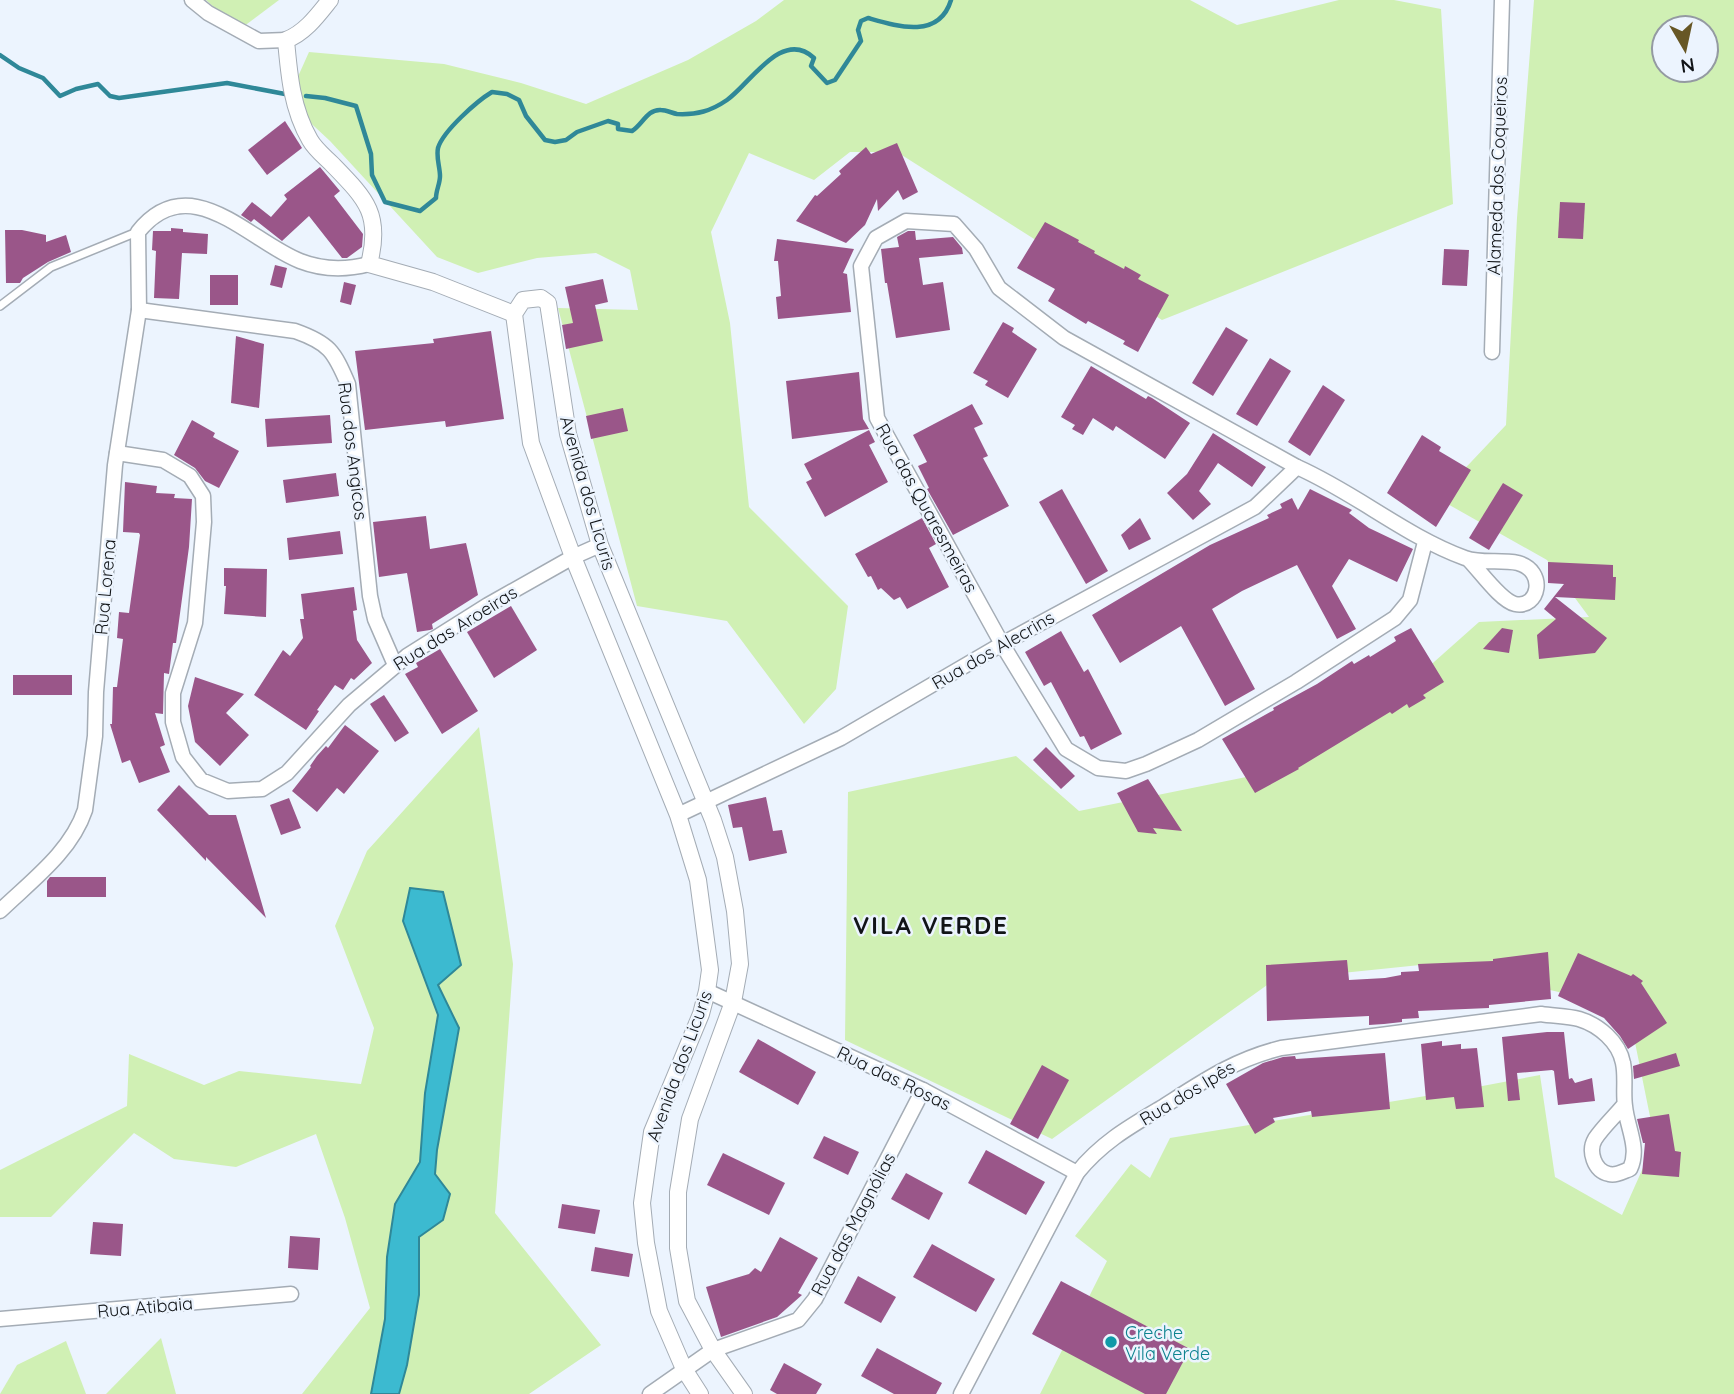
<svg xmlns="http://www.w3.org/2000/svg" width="1734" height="1394" viewBox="0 0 1734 1394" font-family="Quicksand,sans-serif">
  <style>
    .green { fill: #d0f0b4; fill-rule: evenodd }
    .water { fill: #3cbad0; stroke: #2f8898; stroke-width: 2 }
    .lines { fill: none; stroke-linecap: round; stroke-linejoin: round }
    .stream { stroke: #2f8898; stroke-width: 4.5 }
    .building { fill: #9a5689 }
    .service-casing { stroke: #a4acb5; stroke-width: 10 }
    .minor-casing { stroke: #a4acb5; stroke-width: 17 }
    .tertiary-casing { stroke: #a4acb5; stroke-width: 18 }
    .service { stroke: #fff; stroke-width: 7 }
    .minor { stroke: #fff; stroke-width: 14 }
    .tertiary { stroke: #fff; stroke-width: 16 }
    .culture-dot { fill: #0f9aa8; stroke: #ecf4fe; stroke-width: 2.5 }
    .labels { text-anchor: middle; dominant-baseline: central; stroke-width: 5; stroke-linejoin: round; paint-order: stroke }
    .street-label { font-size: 18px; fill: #111417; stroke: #ecf4fe }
    .culture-label { font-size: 18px; fill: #0d838f; stroke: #ecf4fe; text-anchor: start }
    .district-label { font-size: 24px; font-weight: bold; letter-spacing: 2px; fill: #111417; stroke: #ecf4fe }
  </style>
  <rect width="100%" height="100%" fill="#ecf4fe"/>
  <!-- green -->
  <g class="green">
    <polygon points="206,0 279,0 239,30"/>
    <polygon points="784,0 1190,0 1237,25 1339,0 1394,0 1441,9 1453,204 1162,320 897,152 850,152 814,180 749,153 711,232 730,323 749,507 848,606 836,689 804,724 727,621 637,606 558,308 638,310 630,270 596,253 537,258 478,273 437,257 330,141 287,101 309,52 444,64 521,83 586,104 688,60 756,21"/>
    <path d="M1534,0H1734V1394H1040L1107,1261L1075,1236L1131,1164L1150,1178L1170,1138L1456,1091L1540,1075L1555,1177L1622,1215L1655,1141L1628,1008L1494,977L1420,965L1274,980L1052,1139L845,1040L848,792L1016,756L1079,811L1286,769L1389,702L1479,622L1589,617L1547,560L1437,498L1506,425L1517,218ZM1664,28H1706V70H1664Z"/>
    <polygon points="479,727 513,964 495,1213 601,1345 529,1394 302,1394 370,1308 345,1218 316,1134 236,1167 174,1159 134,1133 51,1217 0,1217 0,1170 127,1106 129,1054 204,1085 239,1071 361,1084 374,1028 335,926 367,851"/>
    <polygon points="161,1338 176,1394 106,1394"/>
    <polygon points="66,1341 86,1394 0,1394 17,1365"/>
  </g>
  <!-- water -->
  <polygon class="water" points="410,888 443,892 461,965 438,985 459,1028 437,1150 435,1174 450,1194 443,1220 419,1237 419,1295 407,1365 399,1394 371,1394 385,1319 387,1257 395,1204 420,1162 425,1093 438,1015 403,921"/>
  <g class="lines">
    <!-- stream -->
    <g class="stream">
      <polyline points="0,55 19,68 43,78 60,96 76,89 98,84 110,96 119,98 227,83 285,94"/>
      <path d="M306,96L325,98L356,106L371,154L372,175L385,202L420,211L436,198C436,190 440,184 440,176C440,167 436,158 438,148C443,131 477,101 492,92L507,94L519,100L526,116L545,140L555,142L566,140L577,132L608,121L618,124V129L632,131C643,124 647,109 661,110C666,110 672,113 677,114C697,115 711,111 727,100C750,84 782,28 814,58L811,66L827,83L835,80L861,41L858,30L861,21L868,18C896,26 939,40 951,0"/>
    </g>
  </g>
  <!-- building -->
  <g class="building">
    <polygon points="285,121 302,148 267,175 248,150"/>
    <polygon points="897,143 918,192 903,200 898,190 878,211 877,199 865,225 846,243 796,221 815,195 817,196 841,174 839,171 866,147 871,154"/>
    <polygon points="320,167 340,191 334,196 363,234 362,247 347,258 342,258 309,216 282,241 254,219 251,222 241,215 252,202 271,217 287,199 284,195"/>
    <polygon points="1560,202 1585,203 1583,239 1558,238"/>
    <polygon points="1045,222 1079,240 1078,242 1095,251 1094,253 1124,269 1125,266 1141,275 1138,279 1169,295 1138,352 1123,344 1125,341 1088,321 1086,324 1048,301 1055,289 1017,268"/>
    <polygon points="171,228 183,229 183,232 208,234 207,254 182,253 179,299 154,298 156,251 152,250 153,231 171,231"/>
    <polygon points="5,230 22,230 46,235 46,242 66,235 71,252 48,262 23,278 20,283 6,283"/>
    <polygon points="908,231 915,231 916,240 953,237 962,248 963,254 919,258 923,285 943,282 950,330 896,338 887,283 885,283 881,249 899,247 897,237"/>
    <polygon points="777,239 854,249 843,273 847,274 851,312 778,319 776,297 781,296 778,261 774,261"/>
    <polygon points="1444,249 1469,250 1467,286 1442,285"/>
    <polygon points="275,265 287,268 282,288 270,285"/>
    <rect x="210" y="275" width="28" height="30"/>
    <polygon points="603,279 608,302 595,305 603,341 566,349 562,325 573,323 565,287"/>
    <polygon points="344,282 356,285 351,305 340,302"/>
    <polygon points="1003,322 1014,328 1012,332 1037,349 1008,398 985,385 988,381 973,373"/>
    <polygon points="1226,327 1248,340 1213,396 1192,383"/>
    <polygon points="491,331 504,419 446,427 445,421 365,430 355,351 434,343 433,339"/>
    <polygon points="236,336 264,344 259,408 231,403"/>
    <polygon points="1270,358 1291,371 1257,426 1236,414"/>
    <polygon points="1091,366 1146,399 1148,396 1152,398 1190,423 1165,459 1116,426 1113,431 1093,418 1083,435 1072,429 1075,425 1061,417"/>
    <polygon points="859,372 863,419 869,429 792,439 786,381"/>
    <polygon points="1323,385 1345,400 1310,456 1288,442"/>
    <polygon points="972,404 983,424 974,428 988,456 983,458 1009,506 953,535 927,489 929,488 918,466 927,462 913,435"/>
    <polygon points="623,408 628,431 591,439 586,416"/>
    <polygon points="330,415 332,443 267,447 265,419"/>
    <polygon points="192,420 215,433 213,437 239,451 219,488 205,481 195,468 174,455"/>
    <polygon points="869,430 875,442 869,445 888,482 825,517 806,482 812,479 804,464"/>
    <polygon points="1213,433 1266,467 1252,487 1218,463 1199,491 1211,504 1193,520 1167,493 1187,474"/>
    <polygon points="1422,435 1441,447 1439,451 1471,470 1436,527 1387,493"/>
    <polygon points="336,473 339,496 286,503 283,480"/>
    <polygon points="125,482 157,486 156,493 175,494 174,498 192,499 189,547 176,643 173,643 169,674 164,673 163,714 155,713 165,745 160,747 170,772 139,783 130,760 122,763 110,724 112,724 113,687 117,687 123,639 117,638 119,612 129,613 140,535 139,533 123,532"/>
    <polygon points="1503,483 1523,495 1489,550 1469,538"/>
    <polygon points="1062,489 1108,571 1086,584 1039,502"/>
    <polygon points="1310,489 1352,510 1349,513 1369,528 1413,549 1397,582 1349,559 1332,586 1356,629 1337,639 1297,565 1242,591 1212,609 1255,689 1225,706 1181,626 1120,663 1092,615 1210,545 1269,518 1267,515 1282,508 1280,504 1292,498 1298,510"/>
    <polygon points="426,516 430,549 466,543 478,595 432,624 433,629 430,630 417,632 407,573 379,577 373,522"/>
    <polygon points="922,518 936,544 929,548 949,587 907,609 900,597 894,600 881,588 878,590 871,576 868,577 855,554"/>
    <polygon points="1140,518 1151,539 1129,550 1121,535"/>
    <polygon points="340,531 343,554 289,560 287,538"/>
    <polygon points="1548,562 1613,565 1613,577 1616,577 1615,600 1555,597 1607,638 1595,653 1539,659 1537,635 1556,619 1544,609 1564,584 1548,583"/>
    <polygon points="224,568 267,569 266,617 224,614 226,586 224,586"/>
    <polygon points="354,587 357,610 353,611 357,640 372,663 354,680 351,678 343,690 335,685 317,710 319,711 306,730 254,695 283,650 290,656 303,638 300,619 304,619 301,594"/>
    <polygon points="511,606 537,650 494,678 467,632"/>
    <polygon points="1411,628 1444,682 1423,695 1426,698 1409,708 1407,704 1392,714 1390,712 1298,768 1299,769 1255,793 1222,739 1274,710 1273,708 1317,684 1352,661 1354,664 1369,655 1370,657 1396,641 1394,637"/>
    <polygon points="1502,628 1513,630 1509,653 1483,649"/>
    <polygon points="1061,631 1084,672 1088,669 1122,734 1091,750 1084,736 1080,737 1051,682 1044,686 1025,652"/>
    <polygon points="440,649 478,711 442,734 405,674 418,667 416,663"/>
    <rect x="13" y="675" width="59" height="20"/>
    <polygon points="195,677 244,694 226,713 249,735 220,766 195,742 188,706"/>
    <polygon points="384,695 409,733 395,742 370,704"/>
    <polygon points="345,725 379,751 344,794 337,788 317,812 292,791 311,767 310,766 317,756 326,746 328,748"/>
    <polygon points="1046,747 1075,776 1061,789 1033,760"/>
    <polygon points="1148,779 1182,831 1153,828 1157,834 1138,832 1117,793"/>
    <polygon points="179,785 209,815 236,815 266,918 206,857 206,861 157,810"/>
    <polygon points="766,797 773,831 782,830 787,853 749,861 742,827 733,828 728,805"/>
    <polygon points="289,798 301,828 281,835 270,805"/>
    <polygon points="50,877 106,877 106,897 47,897 47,881"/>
    <polygon points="1548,952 1551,999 1489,1005 1489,1008 1418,1011 1419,1018 1402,1019 1402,1022 1384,1024 1369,1025 1369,1016 1267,1021 1266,965 1347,960 1349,980 1385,978 1401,975 1401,972 1419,971 1418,964 1493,961 1493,959"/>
    <polygon points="1578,953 1631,976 1633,974 1643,981 1641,983 1667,1023 1628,1049 1620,1036 1604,1018 1558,996"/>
    <polygon points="1547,1032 1564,1032 1569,1079 1572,1078 1575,1083 1592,1078 1595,1101 1558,1105 1554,1071 1552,1070 1517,1073 1520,1100 1508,1101 1502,1037"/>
    <polygon points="758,1039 816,1072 798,1105 739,1072"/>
    <polygon points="1442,1041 1442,1046 1461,1044 1461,1049 1477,1048 1484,1107 1456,1109 1454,1097 1426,1100 1421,1044"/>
    <polygon points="1385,1053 1390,1109 1312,1117 1311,1111 1273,1118 1275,1122 1255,1134 1226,1084 1263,1063 1283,1057 1295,1056 1296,1059"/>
    <polygon points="1676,1053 1680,1066 1634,1079 1633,1066"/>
    <polygon points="1042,1065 1069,1080 1038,1139 1010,1124"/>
    <polygon points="1669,1114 1675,1151 1681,1152 1679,1177 1642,1174 1645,1143 1643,1143 1637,1119"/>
    <polygon points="824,1136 859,1152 848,1175 813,1158"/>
    <polygon points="986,1150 1045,1182 1026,1215 968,1183"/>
    <polygon points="723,1153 785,1183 769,1215 707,1185"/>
    <polygon points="906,1173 943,1193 929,1220 891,1199"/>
    <polygon points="562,1204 600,1210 595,1234 558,1228"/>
    <polygon points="93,1222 123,1224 121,1256 90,1254"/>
    <polygon points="290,1236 320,1238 318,1270 288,1268"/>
    <polygon points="780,1237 818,1258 798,1293 802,1295 777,1317 721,1337 706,1287 749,1274 755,1268 761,1272"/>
    <polygon points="932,1244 995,1279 976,1312 913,1277"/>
    <polygon points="595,1247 633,1254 629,1277 591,1271"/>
    <polygon points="858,1276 896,1297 881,1323 844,1303"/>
    <polygon points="1061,1281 1190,1349 1166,1394 1145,1394 1032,1334"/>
    <polygon points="877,1348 942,1383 936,1394 894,1394 861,1376"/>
    <polygon points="784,1363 822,1384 816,1394 777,1394 770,1390"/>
  </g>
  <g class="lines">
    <!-- service casing -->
    <g class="service-casing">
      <polyline id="service" points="0,306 51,267 137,232"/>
    </g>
    <!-- minor casing -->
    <g class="minor-casing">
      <g id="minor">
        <polyline points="192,0 208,13 259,41 286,40"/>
        <path d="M139,310L295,331C329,343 334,351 348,384L370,596L375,619L395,665"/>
        <polyline points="1492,352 1502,0"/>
        <polyline points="117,453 163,460 190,476 203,496 204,522 195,623 173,693 173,722 183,757 201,780 228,791 262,789 287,773 349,705 407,656 488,605 573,557 600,545"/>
        <path d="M1425,542L1410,600L1395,618L1296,682L1198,740L1146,764L1126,771L1098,768L1066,749L1002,644L877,418L861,266L876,238L906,221L954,224L976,249L999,288L1064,338L1297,467C1356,493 1405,536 1465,558C1481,564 1501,559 1518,563C1547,571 1539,609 1515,604C1501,601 1480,571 1469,560"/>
        <polyline points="678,815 841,738 1002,644 1255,507 1297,467"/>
        <path d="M0,911C31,881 71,852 85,810L95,736L96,692L115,465L139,310L138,232C190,167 249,241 300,261C323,270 346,270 369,264"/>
        <polyline points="707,991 923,1090 1077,1173"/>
        <polyline points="0,1319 291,1294"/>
        <polyline points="650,1394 713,1350 798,1320 815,1299 923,1090"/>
        <path d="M961,1394L1077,1173C1101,1143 1129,1127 1161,1108C1202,1082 1233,1060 1281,1048L1541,1014C1553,1016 1568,1016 1579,1019C1599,1025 1619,1042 1623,1063C1626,1077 1623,1092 1625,1106C1627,1128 1640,1148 1630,1169C1624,1171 1616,1176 1609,1174C1594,1171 1588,1151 1595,1139C1603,1127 1615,1116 1624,1105"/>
      </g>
    </g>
    <!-- tertiary casing -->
    <g class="tertiary-casing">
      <g id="tertiary">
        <path d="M330,0C318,15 305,33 286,40C289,75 292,109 310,140C315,149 325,157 332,164C366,199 382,214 369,264L433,282L514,314"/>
        <polyline points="700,1394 684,1369 659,1311 646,1243 642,1203 652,1132 701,1014 707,991 710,970 698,880 678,815 573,557 531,443 514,314 523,300 541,298 548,303 568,434 600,545 713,820 725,857 735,911 740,964 733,1002 690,1119 678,1192 678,1248 687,1301 713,1350 744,1394"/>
      </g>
    </g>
    <!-- service -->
    <use href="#service" class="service"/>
    <!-- minor -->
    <use href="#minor" class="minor"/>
    <!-- tertiary -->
    <use href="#tertiary" class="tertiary"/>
  </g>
  <!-- markers -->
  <circle class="culture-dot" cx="1111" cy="1342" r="7"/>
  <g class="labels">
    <!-- street labels -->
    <g class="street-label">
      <text transform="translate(1497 176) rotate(-88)">Alameda dos Coqueiros</text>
      <text transform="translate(353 451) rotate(83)">Rua dos Angicos</text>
      <text transform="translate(588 493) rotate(74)">Avenida dos Licuris</text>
      <text transform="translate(927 508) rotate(61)">Rua das Quaresmeiras</text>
      <text transform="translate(105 587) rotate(-85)">Rua Lorena</text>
      <text transform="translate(455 628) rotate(-32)">Rua das Aroeiras</text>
      <text transform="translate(993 650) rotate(-30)">Rua dos Alecrins</text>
      <text transform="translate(679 1066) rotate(-70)">Avenida dos Licuris</text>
      <text transform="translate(894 1078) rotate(26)">Rua das Rosas</text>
      <text transform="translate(1187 1093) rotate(-31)">Rua dos Ipês</text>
      <text transform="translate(853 1224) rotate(-62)">Rua das Magnólias</text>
      <text transform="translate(145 1307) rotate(-5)">Rua Atibaia</text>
    </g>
    <!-- culture labels -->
    <g class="culture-label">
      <text x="1125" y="1332">Creche<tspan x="1125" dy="21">Vila Verde</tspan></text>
    </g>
    <!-- district labels -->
    <g class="district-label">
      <text x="931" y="925">VILA VERDE</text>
    </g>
  </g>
  <!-- north arrow -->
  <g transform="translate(1685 49) rotate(171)"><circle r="33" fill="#ecf4fe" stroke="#949aa2" stroke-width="2"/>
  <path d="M0-5L12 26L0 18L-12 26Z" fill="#675725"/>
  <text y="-10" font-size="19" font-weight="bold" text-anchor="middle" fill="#111417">N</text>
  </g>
</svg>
